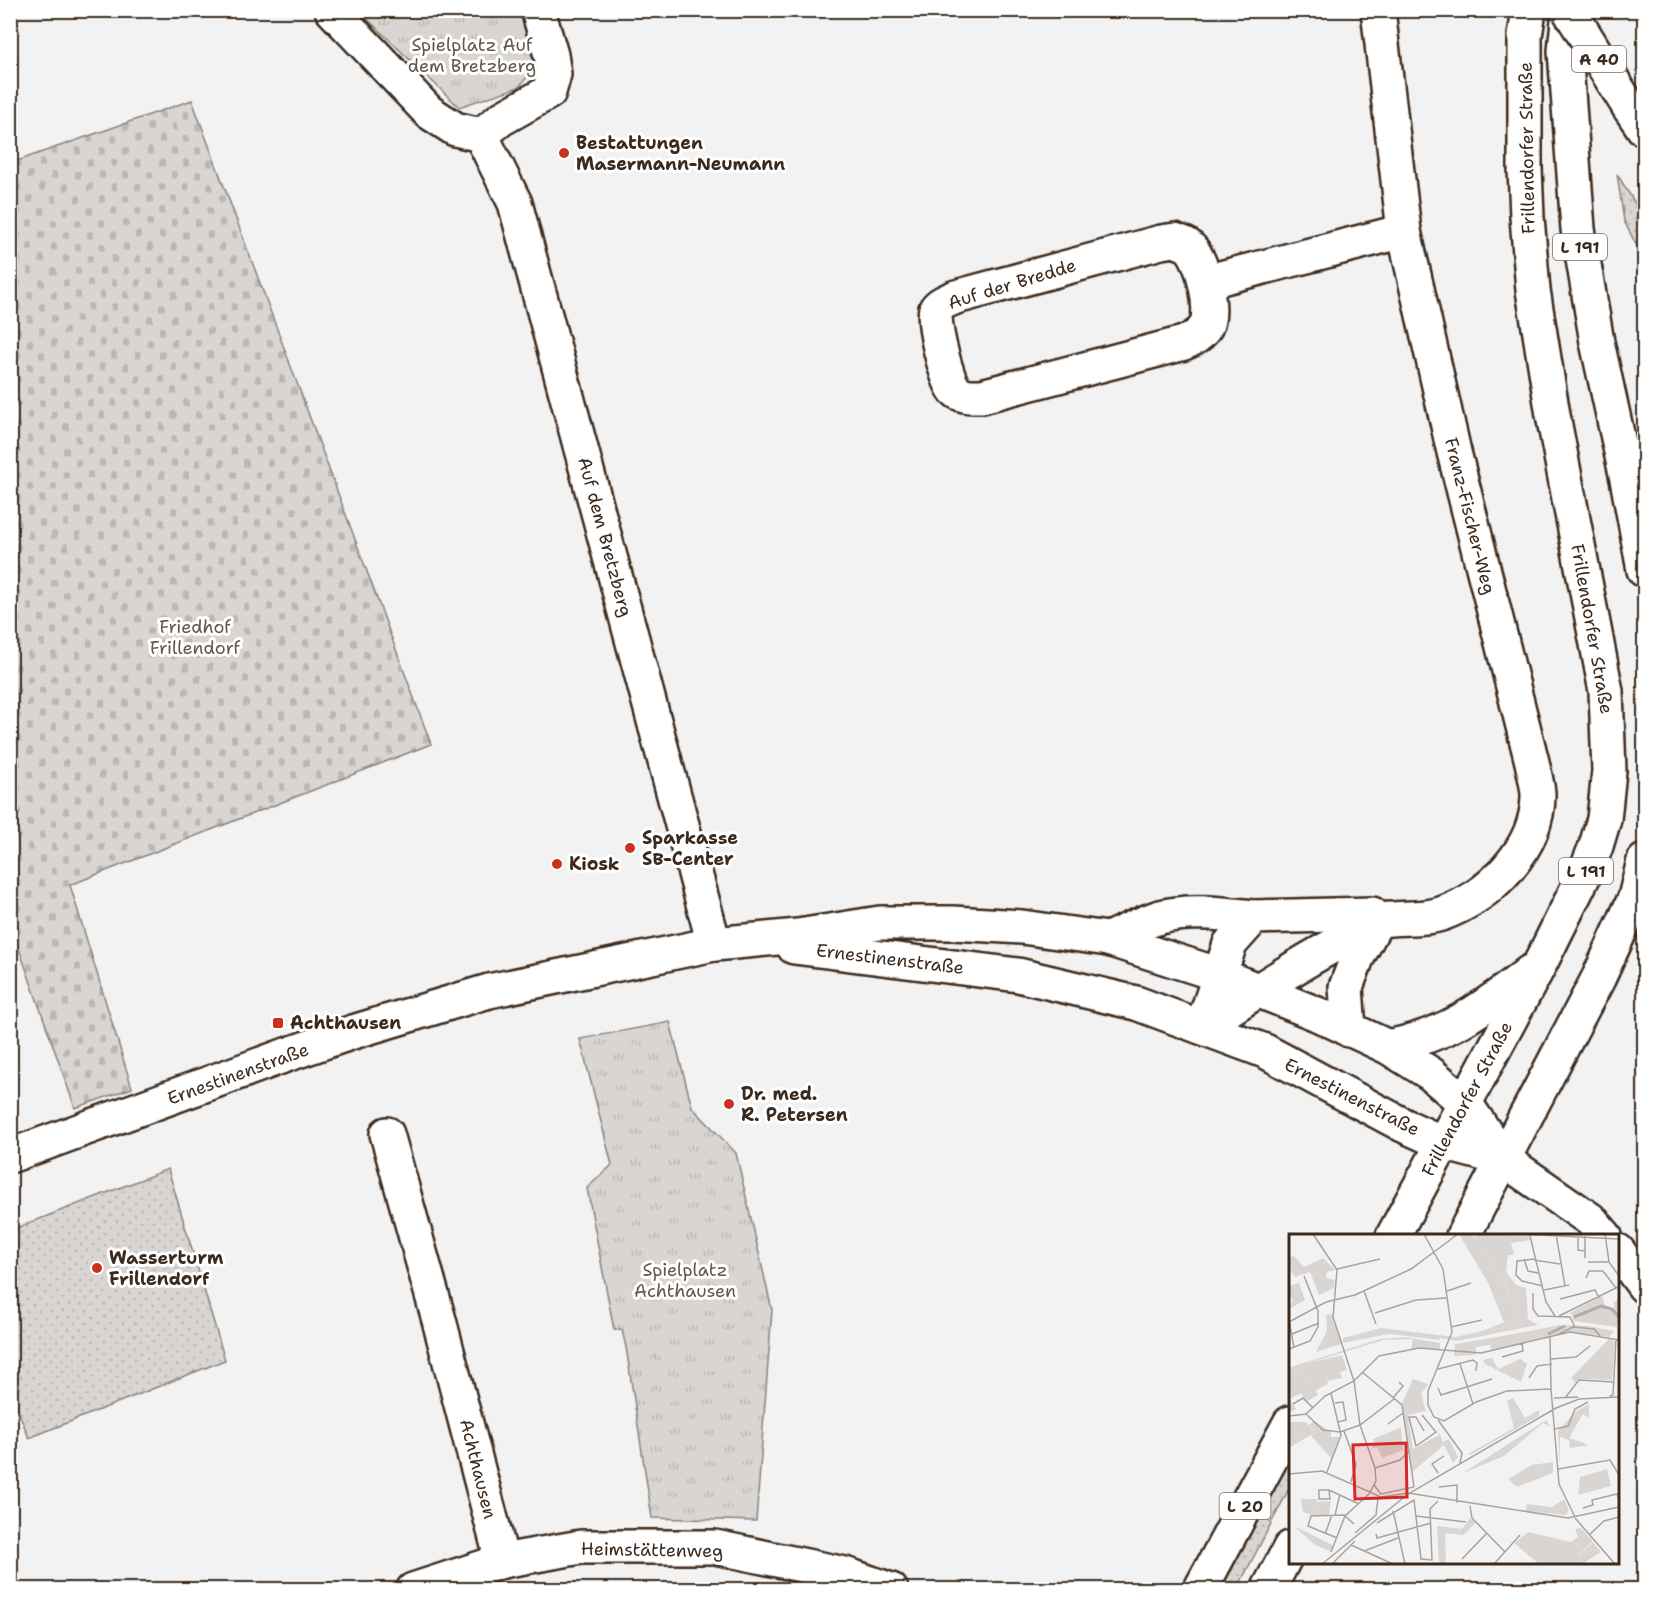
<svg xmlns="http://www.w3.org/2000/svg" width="1655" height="1600" viewBox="0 0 1655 1600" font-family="'Shantell Sans',sans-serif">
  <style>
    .grass { fill: url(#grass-dots); stroke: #8a8078; stroke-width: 1.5 }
    .cemetery { fill: url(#cemetery-stones); stroke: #8a8078; stroke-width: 1.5 }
    .park { fill: url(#park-tufts); stroke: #8a8078; stroke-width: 1.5 }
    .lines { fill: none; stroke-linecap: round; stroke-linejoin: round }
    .minor-casing { stroke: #3b2a1e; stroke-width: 38 }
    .major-casing { stroke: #3b2a1e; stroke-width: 38 }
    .highway-casing { stroke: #3b2a1e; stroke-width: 38 }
    .minor { stroke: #fff; stroke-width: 33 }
    .major { stroke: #fff; stroke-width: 33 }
    .highway { stroke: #fff; stroke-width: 33 }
    .highway-bridge-casing { stroke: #3b2a1e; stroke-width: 38; stroke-linecap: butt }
    .highway-bridge { stroke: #fff; stroke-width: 33 }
    .poi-dot { fill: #c8321e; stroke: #fff; stroke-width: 2 }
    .labels { text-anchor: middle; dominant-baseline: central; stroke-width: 6; stroke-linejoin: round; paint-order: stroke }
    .shield { fill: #fff; stroke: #766a62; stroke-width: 1.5 }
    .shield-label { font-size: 16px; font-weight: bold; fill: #3b2a1e }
    .park-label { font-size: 18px; fill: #62554b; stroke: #fff }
    .poi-label { font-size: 18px; font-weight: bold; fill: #3b2a1e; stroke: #fff; text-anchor: start }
    .street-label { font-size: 18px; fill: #3b2a1e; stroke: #fff }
    .inset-river { fill: none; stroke: #b2aba7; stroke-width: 3 }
    .inset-road { fill: none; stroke: #a9a29d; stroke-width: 1.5 }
    .view { fill: #d62828; fill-opacity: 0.15; stroke: #d62828; stroke-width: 3 }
    .inset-edge { fill: none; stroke: #3b2a1e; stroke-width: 3 }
  </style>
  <defs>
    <pattern id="grass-dots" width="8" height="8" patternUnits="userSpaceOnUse" patternTransform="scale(1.5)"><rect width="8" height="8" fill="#d8d5d2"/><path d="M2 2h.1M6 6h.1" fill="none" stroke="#bab7b4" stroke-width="1.8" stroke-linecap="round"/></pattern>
    <pattern id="cemetery-stones" width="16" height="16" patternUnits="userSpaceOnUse" patternTransform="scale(1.5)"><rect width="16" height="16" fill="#d8d5d2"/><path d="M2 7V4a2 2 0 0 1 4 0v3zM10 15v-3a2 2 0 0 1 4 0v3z" fill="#bab7b4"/></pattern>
    <pattern id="park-tufts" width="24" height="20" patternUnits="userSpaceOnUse" patternTransform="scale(1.5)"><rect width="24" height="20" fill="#d8d5d2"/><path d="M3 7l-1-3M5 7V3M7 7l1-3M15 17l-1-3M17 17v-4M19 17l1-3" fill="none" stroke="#bab7b4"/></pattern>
  </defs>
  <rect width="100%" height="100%" fill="#f3f2f2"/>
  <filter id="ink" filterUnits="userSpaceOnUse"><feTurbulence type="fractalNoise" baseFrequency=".0167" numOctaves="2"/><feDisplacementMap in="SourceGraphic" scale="12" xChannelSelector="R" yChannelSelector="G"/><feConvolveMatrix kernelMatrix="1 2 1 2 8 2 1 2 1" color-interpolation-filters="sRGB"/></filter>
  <g filter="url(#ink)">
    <!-- grass -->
    <g class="grass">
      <polygon points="1617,174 1644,218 1644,260 1624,221"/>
      <polygon points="168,1169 225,1360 29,1438 11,1393 11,1230"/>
      <polygon points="1290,1460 1290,1487 1237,1589 1221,1589"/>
    </g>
    <!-- cemetery -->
    <polygon class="cemetery" points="192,100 431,744 70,885 132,1088 75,1108 11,926 11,163"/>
    <!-- park -->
    <g class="park">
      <polygon points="359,11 522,11 535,67 519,87 459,107"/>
      <polygon points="670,1022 692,1107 736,1153 772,1310 756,1521 652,1518 626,1347 622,1330 614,1330 587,1188 612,1165 580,1039"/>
    </g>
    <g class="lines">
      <!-- minor casing -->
      <g class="minor-casing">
        <g id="minor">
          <polyline points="332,10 429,112 455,129 481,135 515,203 714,944"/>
          <polyline points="481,135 501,119 549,92 554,74 551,55 538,10"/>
          <path d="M1175,240C1178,242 1185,243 1188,246C1203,257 1214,310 1206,326C1201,335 1193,339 1184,343L982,396C973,396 962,397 955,390C947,382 931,319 936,309C940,303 949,300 956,297L1161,242Z"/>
          <polyline points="1205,282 1404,231"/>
          <path d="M1108,939C1125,932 1143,922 1160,917C1191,909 1224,914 1254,917"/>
          <path d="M1202,1027C1247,997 1290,969 1338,943C1350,936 1364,925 1378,921C1396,916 1420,921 1441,914C1490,897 1539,848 1538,793C1537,783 1534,772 1532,762L1454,452L1404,231L1378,10"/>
          <polyline points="1202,1027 1230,944 1254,917 1372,914 1377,921"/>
          <polyline points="1349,1030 1346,987 1357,958 1377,921"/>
          <polyline points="387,1134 439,1320 502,1561"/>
          <polyline points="1503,1159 1591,1220 1605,1236"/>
          <polyline points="1618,1251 1644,1286"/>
          <polyline points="413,1590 502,1561 581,1547 715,1547 845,1574 891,1590"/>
        </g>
      </g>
      <!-- major casing -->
      <g class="major-casing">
        <g id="major">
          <polyline points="1569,10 1565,51 1578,229 1597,342 1627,479 1644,570"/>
          <polyline points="794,947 1018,975 1136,1003 1265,1051 1403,1125 1443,1143 1503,1159"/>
          <path d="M1388,1047C1451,1034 1480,1010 1530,972"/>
          <polyline points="10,1156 286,1055 353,1032 489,991 714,944 798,936 880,923 953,923 1022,927 1108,939 1220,975 1317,1014 1388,1047 1431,1074 1465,1103 1503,1159"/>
          <polyline points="1393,1236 1540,964 1586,871 1596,846 1604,819 1609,771 1606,691 1553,415 1533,290 1527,217 1525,168 1525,36 1529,10"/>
          <polyline points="1463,1236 1599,977 1635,898 1644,861"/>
          <polyline points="1200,1590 1290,1423"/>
          <polyline points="1268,1590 1290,1548"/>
        </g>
      </g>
      <!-- highway casing -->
      <g class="highway-casing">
        <polyline id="highway" points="1629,107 1644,129"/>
      </g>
      <!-- minor -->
      <use href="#minor" class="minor"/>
      <!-- major -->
      <use href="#major" class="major"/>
      <!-- highway -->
      <use href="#highway" class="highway"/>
      <!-- highway-bridge casing -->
      <g class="highway-bridge-casing">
        <polyline id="highway-bridge" points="1569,10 1629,107"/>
      </g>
      <!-- highway-bridge -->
      <use href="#highway-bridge" class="highway-bridge"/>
    </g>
  </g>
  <!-- markers -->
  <g class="poi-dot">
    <circle cx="564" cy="153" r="6"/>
    <circle cx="630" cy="848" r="6"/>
    <circle cx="557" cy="864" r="6"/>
    <rect x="272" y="1017" width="12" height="12" rx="3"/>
    <circle cx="729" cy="1104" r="6"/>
    <circle cx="97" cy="1268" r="6"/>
  </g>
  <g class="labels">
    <!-- shield labels -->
    <g class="shield">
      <rect x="1572" y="46" width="54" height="26" rx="4.5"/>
      <rect x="1553" y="234" width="54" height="26" rx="4.5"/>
      <rect x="1559" y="858" width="54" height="26" rx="4.5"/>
      <rect x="1219.5" y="1493" width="51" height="26" rx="4.5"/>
    </g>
    <g class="shield-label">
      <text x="1599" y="59">A 40</text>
      <text x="1580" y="247">L 191</text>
      <text x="1586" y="871">L 191</text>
      <text x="1245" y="1506">L 20</text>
    </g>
    <!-- park labels -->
    <g class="park-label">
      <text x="472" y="45">Spielplatz Auf<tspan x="472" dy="21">dem Bretzberg</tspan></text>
      <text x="195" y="627">Friedhof<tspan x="195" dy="21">Frillendorf</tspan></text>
      <text x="685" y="1270">Spielplatz<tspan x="685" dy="21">Achthausen</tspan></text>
    </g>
    <!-- poi labels -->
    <g class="poi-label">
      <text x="576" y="143">Bestattungen<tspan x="576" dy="21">Masermann-Neumann</tspan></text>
      <text x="642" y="838">Sparkasse<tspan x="642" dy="21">SB-Center</tspan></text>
      <text x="569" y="864">Kiosk</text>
      <text x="290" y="1023">Achthausen</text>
      <text x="741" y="1094">Dr. med.<tspan x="741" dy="21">R. Petersen</tspan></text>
      <text x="109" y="1258">Wasserturm<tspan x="109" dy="21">Frillendorf</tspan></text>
    </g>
    <!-- street labels -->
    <g class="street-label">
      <text transform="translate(1527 148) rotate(-91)">Frillendorfer Straße</text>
      <text transform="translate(1012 284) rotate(-17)">Auf der Bredde</text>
      <text transform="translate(1470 516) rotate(76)">Franz-Fischer-Weg</text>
      <text transform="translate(605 537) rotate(75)">Auf dem Bretzberg</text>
      <text transform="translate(1592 629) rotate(80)">Frillendorfer Straße</text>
      <text transform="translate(890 959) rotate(7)">Ernestinenstraße</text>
      <text transform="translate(238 1074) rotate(-20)">Ernestinenstraße</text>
      <text transform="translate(1352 1097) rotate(27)">Ernestinenstraße</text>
      <text transform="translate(1467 1099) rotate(-62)">Frillendorfer Straße</text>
      <text transform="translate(478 1469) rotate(76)">Achthausen</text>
      <text transform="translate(652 1550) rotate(1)">Heimstättenweg</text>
    </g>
  </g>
  <!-- overview -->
  <g transform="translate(1289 1234)">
    <rect width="330" height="330" fill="#f3f2f2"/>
    <path d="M182,0L193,8L212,37L232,74L235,90L167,103L168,107L109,97L54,109V104L92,94L166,103L232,88L210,37ZM10,49L16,66L0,75L4,65L0,64V52ZM313,62L316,71L325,75V68L330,66L328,93L285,87L282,79L275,82ZM43,80L52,110L27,118L38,97L37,81ZM271,91L299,92L330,98L325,97L320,103L281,98L202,116L201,111L214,102ZM320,105L326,108L323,146L290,145L286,149L282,144ZM53,121L58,136L51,138L53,144L38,147L39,150L27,156L29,161L17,168L12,159L1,165L7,175L0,179V141L10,138L25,153L24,133L31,129L15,130ZM203,124L209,135L231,125L238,130L232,148L196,130L194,126ZM300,170V184L294,180L280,204L300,211L281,214L280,206L271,203V233L269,197L286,178ZM0,188H16L27,198L0,214ZM264,228V239L228,253L219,245L243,231ZM12,265H28L23,281L14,278ZM275,265L280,276L277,281L237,277L238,270L263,273ZM5,292L45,312L41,317L26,311ZM304,308L312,318L293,330L290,322Z" fill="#d8d5d2"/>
    <path d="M170,0H182L190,10L210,38L232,88L192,98L215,88L199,49ZM185,0L240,2L241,6L222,9L225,21H219L217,38L227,51L237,54L239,85L249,91L168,107L167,103L235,90L227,64ZM5,22L15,33L34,24L46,36L38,38L37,44L46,46L45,54L30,61L21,38L6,43L0,34V24ZM109,97L149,102L151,106L100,100L54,109ZM214,102L201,111L187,113V121L165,122L166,110ZM116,103L151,109V115H122L124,105L94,106L16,130L33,128L24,133L32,150L25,153L10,138L0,141V134L5,132L91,105ZM124,145L139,150L132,160L137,177L119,181L124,215L150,201L147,191L154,208L160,205L169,223L164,229L155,211L123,238L113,170ZM224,164L236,184L250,176V182L181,221L179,220L225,194L218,167ZM257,186L262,193L254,189L215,222L174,239ZM25,187L42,198V203H50L43,225L22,202L27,198L20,191ZM181,284L187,288L175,301L156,299L157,330H150L148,292L173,295ZM292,294L304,307L290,321L293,330H250L225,309L239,298L282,308L289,303L286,295Z" fill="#d8d5d2"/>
    <path d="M115,192L112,194L114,216L93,224L88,213L81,215L86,210L84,205Z" fill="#d8d5d2"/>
    <path d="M318,235L322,252L289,261L291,243ZM42,267L40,281H23L27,268Z" fill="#d8d5d2"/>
    <path d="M317,236L321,250L296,256L292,245Z" fill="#d8d5d2"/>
    <path class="inset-river" d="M285,83L312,72L323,75L330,83M259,100L276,92"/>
    <path class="inset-road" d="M24,0L48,36L44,83L65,147L71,191L86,234L87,247L80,260M135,0L154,35L163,98L139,157V171L145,183L155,187L187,168L218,157L262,155M228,0L330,5M267,0L276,52M316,0L320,28L330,42M241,2L257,68L266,82M289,2V16L297,17M296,24V2M235,25L239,37L249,39M245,25L228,27L227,41L233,47L254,52M245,26L271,30M299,28H320M48,35L91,25M297,44L300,37H314L327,54M255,56L280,51M75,57L87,90M158,57L182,49M244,59V75L249,82L281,83L286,93L305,95L312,103M271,65L306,56L310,64M86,79L127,66L157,64M270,82L329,53M0,86L5,114M0,88L37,68L66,61L122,35L169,0M162,93L193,86M3,100L30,89M268,101L286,92M261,103L262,155M0,115L21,107L29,93V77L15,42M213,123L234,117L233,109M262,125L287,123L301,112M171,130L184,170M149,135L184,126L188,129L187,137M73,138L113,171L125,253M240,144L248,132L263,130M149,154L152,161L203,145M262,155L270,250L286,283M321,162L324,161L327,105M104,164L114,152L110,148M265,164L289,163M276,164L290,146L325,148M46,169L54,168L57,186L49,188M4,170L14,164L24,174M17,180L34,196L51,198L71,191L105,165M133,181L147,198L127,212L120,183H127L135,197M0,182L17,180L36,162L65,147L90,122L130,114L192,119L281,98L330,106M149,186L173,219L171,229M99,190L114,179M266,195L279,192L286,175L299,168M55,197L67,230L62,248M86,234L111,226L119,218M269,235L321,226L330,241M38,238L52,201L42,159M149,239L143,230L155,222M0,240L33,237L92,263L119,259L279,284L330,273M85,251L92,260L125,253M150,253L168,251V269M40,256L41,265H30V256H40L70,270M181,272L183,284L216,318M294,274L304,271L303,266L328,260L330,266M104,277L116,330M46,281L51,260M127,282L177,288M286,284L326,330M88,289L125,266L132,325L143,326L141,275L149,267M66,299L87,281L89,264M36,300L43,281M87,300L88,304L142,289M300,301L315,287L330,283M48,304L19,292L22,282L55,281L65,290M62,311L104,330M75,317L109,304M42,318L56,282L80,260M173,325L198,299M33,330L119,260L267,174L290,165L330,163M43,330L66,307M205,330L231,301"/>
    <path class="view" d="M117,209L118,263L66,265L64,211Z"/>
    <rect width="330" height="330" class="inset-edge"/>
  </g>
  <!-- margin -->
  <rect width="1655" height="1600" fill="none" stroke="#fff" stroke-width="36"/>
  <rect x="18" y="18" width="1619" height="1564" fill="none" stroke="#3b2a1e" stroke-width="2" filter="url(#ink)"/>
</svg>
